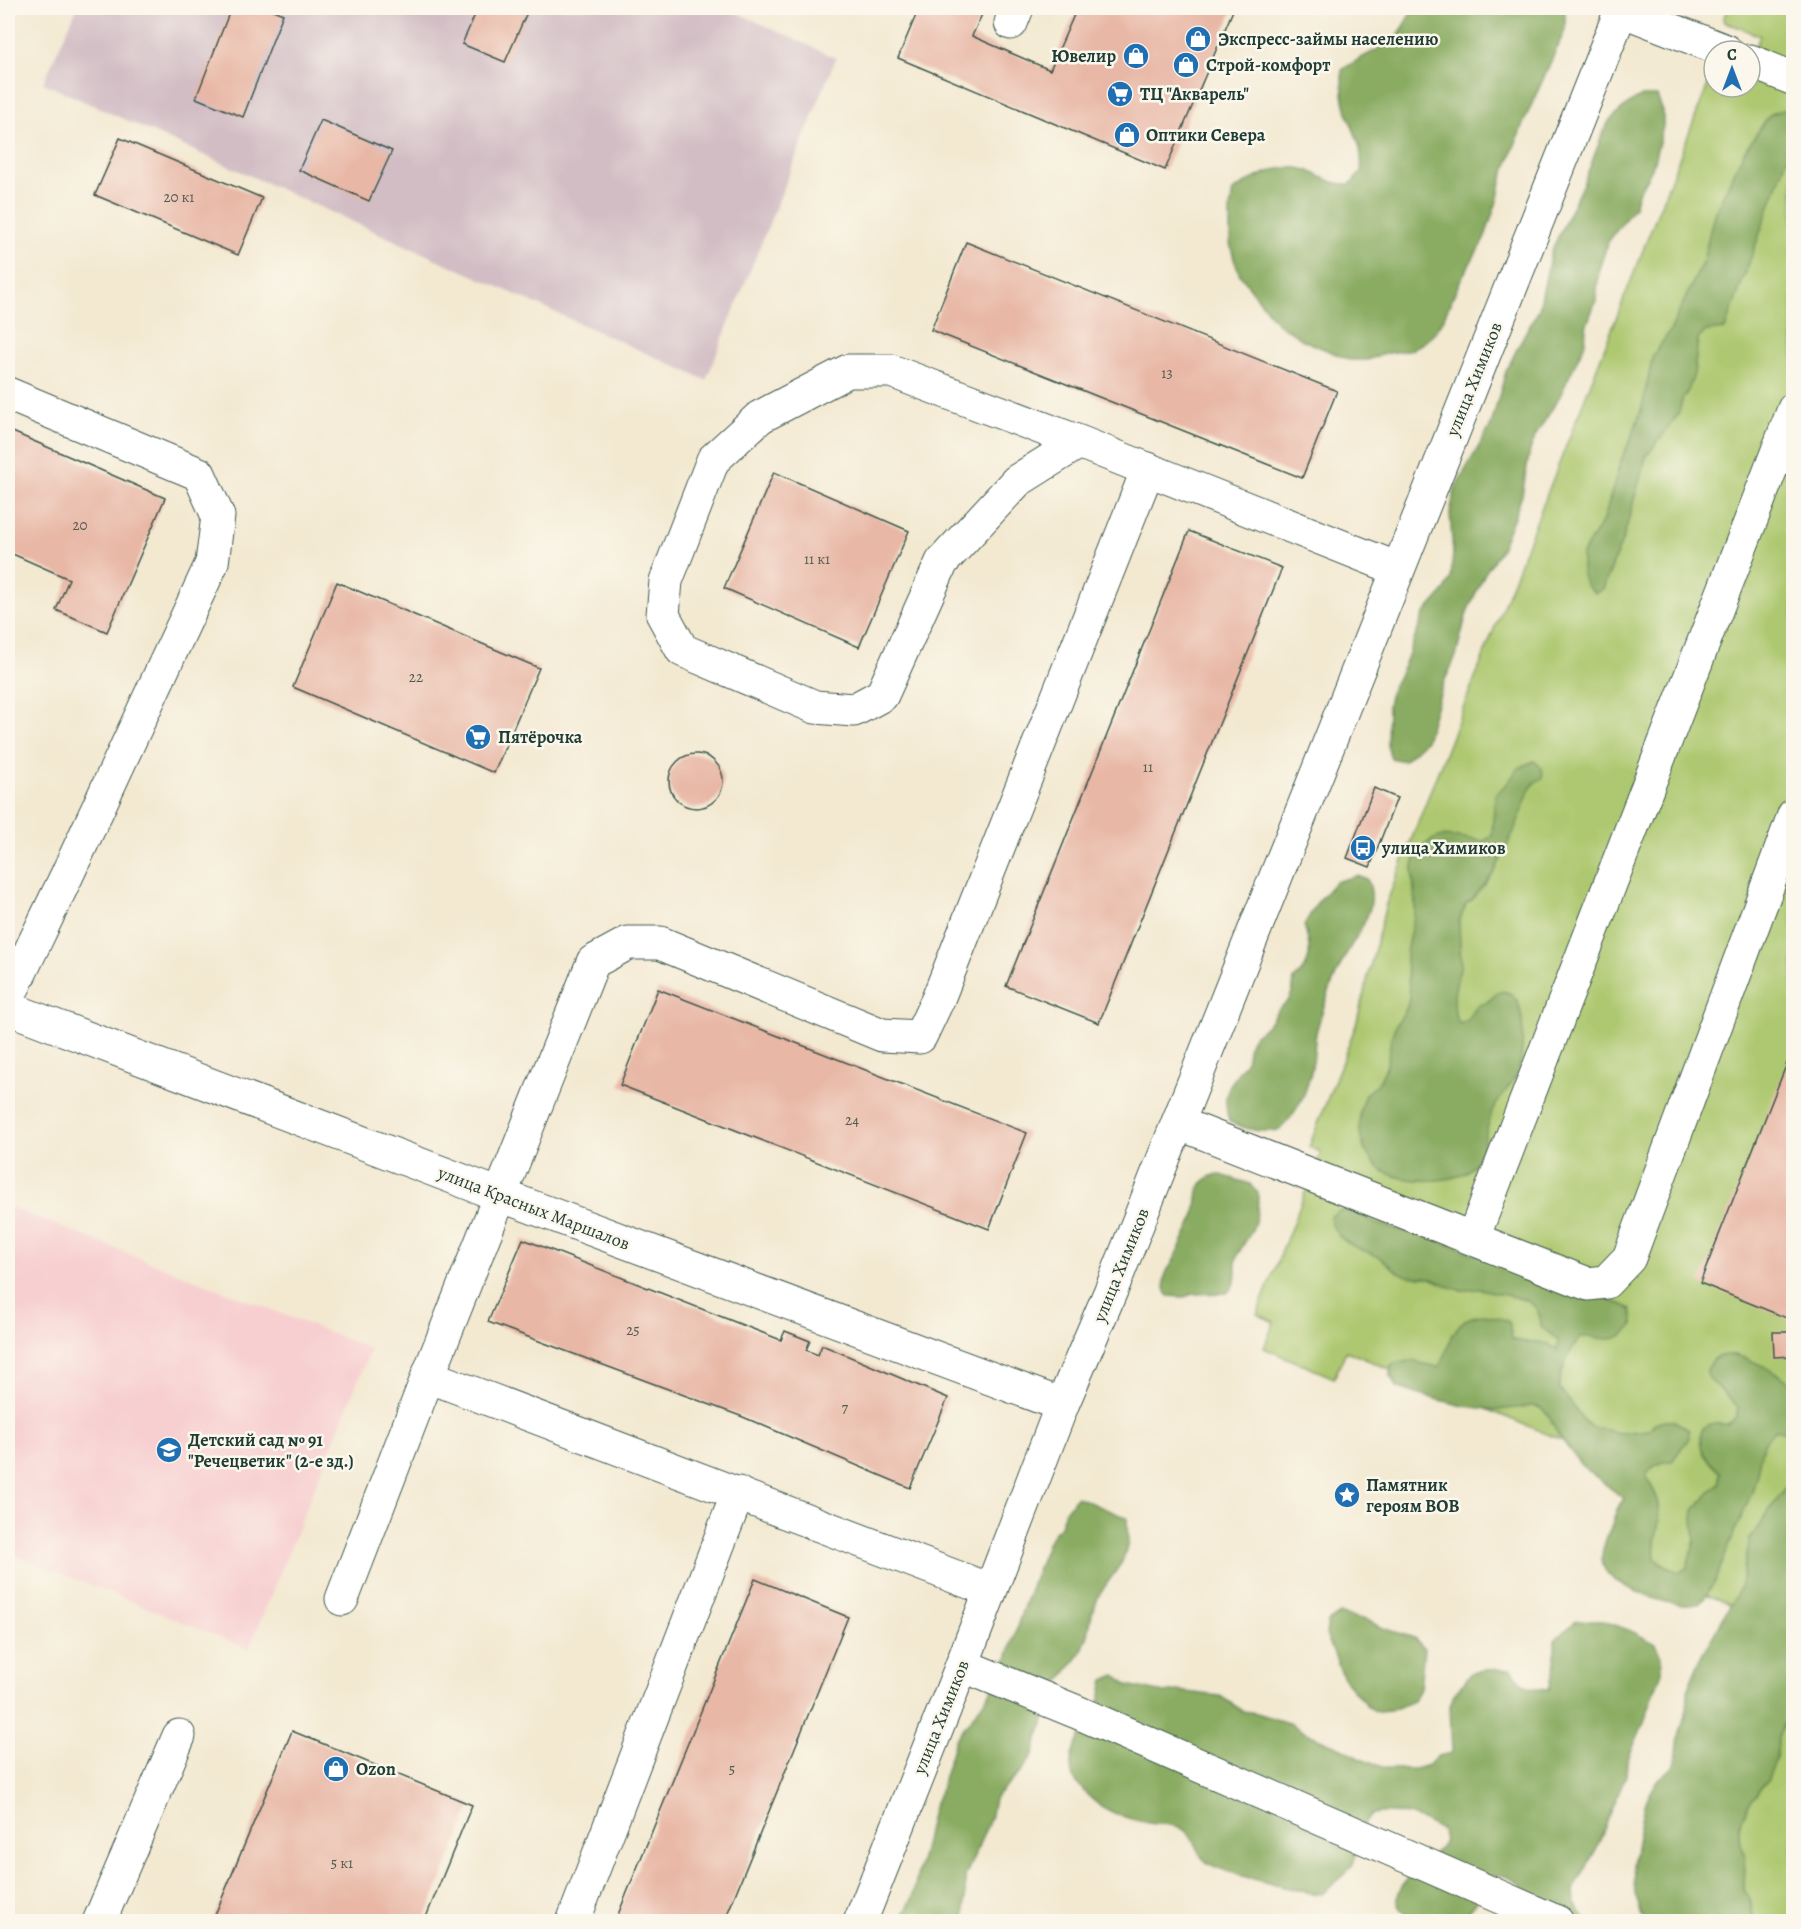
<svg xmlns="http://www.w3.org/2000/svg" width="1801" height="1929" viewBox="0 0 1801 1929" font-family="Alegreya,serif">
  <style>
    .built { fill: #f7cfd0 }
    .industrial { fill: #d2bdc5 }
    .green { fill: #adc86f; stroke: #668252; stroke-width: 1.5; fill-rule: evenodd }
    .forest { fill: #8aac62; stroke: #54744b; stroke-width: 1.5 }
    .building { fill: #e8b7a6 }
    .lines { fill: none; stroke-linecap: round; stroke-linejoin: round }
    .minor-casing { stroke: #3f574c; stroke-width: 35 }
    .minor { stroke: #fff; stroke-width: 33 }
    .labels { text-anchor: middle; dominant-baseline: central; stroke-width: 5; stroke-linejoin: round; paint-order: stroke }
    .number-label { font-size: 15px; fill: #515c50 }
    .poi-label { font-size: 18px; font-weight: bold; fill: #1f3d34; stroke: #fbf7ec; text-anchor: start }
    .street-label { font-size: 18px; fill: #1f3d34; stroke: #fbf7ec }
  </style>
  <rect width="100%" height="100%" fill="#fbf7ec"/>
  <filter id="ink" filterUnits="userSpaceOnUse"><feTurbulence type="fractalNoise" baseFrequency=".0167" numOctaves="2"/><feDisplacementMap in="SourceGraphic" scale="12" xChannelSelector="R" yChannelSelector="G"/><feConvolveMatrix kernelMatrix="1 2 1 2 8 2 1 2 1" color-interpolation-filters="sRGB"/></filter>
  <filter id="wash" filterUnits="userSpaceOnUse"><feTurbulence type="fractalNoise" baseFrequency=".008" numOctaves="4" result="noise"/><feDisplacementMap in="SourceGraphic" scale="24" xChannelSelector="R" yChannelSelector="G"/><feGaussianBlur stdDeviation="1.35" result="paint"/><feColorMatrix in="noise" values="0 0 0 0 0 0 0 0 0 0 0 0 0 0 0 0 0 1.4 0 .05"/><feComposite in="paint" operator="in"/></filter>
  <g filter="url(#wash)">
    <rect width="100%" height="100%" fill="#f3e9d1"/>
    <!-- built -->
    <polygon class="built" points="8,1206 371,1349 249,1649 8,1552"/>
    <!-- industrial -->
    <polygon class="industrial" points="77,8 727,8 836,58 706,380 43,83"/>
    <!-- green -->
    <g class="green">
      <path d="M1727,8H1793V1630L1698,1591L1730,1509L1704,1499L1694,1509L1695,1539L1687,1568L1680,1573L1669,1568L1655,1559C1651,1539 1662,1526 1659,1506C1658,1494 1650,1486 1646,1475L1346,1351L1334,1378L1264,1348L1274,1322L1257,1314L1321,1152L1309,1147L1356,1025L1386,904L1713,72L1714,87H1750V61L1760,36L1723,21ZM1419,851L1415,909C1415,885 1409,875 1419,851Z"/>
      <polygon points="1793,1706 1793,1921 1754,1921 1750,1899 1744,1890 1745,1855 1741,1845 1739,1827 1741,1819 1750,1802 1767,1780 1777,1756 1778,1737"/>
    </g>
    <!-- forest -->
    <g class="forest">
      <path d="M1412,8H1565V30L1523,124L1501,181L1498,198L1484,240L1462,277L1443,319L1436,331L1426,341L1413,349L1383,354L1367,360H1350L1303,340L1276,322L1240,275L1234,259L1230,243V209L1233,191C1253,178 1282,161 1306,170C1325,177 1327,184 1350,184L1361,173C1364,144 1353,134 1346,108C1342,96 1342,83 1342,70C1371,48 1402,47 1412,8Z"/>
      <polygon points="1642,96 1657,96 1663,112 1663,126 1652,169 1638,193 1634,207 1608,242 1599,269 1596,300 1586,327 1585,343 1560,396 1536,435 1530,450 1522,495 1517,509 1501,549 1485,573 1467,612 1456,656 1443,684 1426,740 1404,761 1391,758 1387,746 1388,706 1391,691 1404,666 1424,614 1445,590 1451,578 1453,553 1450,514 1455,488 1491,425 1506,371 1525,333 1539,310 1551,252 1587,175 1602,135 1609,121 1619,112 1630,103"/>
      <polygon points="1793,107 1793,142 1725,329 1706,331 1698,339 1694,374 1688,391 1683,398 1678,415 1646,457 1624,536 1603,589 1595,593 1587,586 1582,576 1582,554 1604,519 1621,460 1633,434 1642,407 1653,355 1670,331 1703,261 1714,214 1744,152 1765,121 1771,114"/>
      <path d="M1534,761L1542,768L1543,778L1535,782L1529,791L1515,829L1494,873L1473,899L1466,904L1459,922L1461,964L1454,993V1003L1455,1014L1459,1024L1468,1020L1478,1005C1481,1004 1484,1004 1487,1002C1495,997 1496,988 1509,993C1527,1000 1524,1054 1518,1070C1513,1085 1499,1097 1492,1112C1486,1127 1483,1156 1472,1167C1456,1185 1405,1183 1385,1172C1376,1167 1366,1154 1363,1145C1358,1132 1358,1108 1365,1096C1368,1090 1374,1088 1378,1083C1381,1080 1384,1072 1386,1067C1390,1054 1389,1040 1395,1027C1398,1019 1406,1013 1408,1004C1412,989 1406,974 1406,959C1406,942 1413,927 1415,910C1419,889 1404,869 1421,849C1438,828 1462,839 1484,841L1492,836L1495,794C1505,787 1512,779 1517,769Z"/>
      <path d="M1357,876L1367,879C1378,901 1366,920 1355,939C1337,968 1326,996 1317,1029C1314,1039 1315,1050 1313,1061C1309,1087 1299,1112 1279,1130C1261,1133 1245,1130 1229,1121C1220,1089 1232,1085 1246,1060C1249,1053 1247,1044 1252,1038C1256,1033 1262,1031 1266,1026C1271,1022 1273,1016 1277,1011C1280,1007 1284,1005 1288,1001C1293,995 1293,987 1294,979C1314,964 1311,947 1304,925L1317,903L1335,882Z"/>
      <path d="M1221,1175L1250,1184L1258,1193C1258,1208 1257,1221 1250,1234C1246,1241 1241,1247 1238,1255C1232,1270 1242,1278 1227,1293L1193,1294L1184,1297L1168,1296C1162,1284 1163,1274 1172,1264L1195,1215L1198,1190L1204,1181L1211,1176Z"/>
      <path d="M1338,1211H1346L1356,1213L1374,1223L1426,1237L1623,1305L1631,1309L1633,1318V1326C1611,1348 1605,1335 1580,1337C1569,1352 1561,1368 1559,1387L1585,1422L1593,1427L1621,1433L1630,1432L1649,1430L1655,1423L1664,1420H1673L1689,1430V1438L1672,1461C1660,1462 1652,1465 1646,1476C1651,1487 1658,1495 1659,1507C1661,1526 1652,1540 1655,1559L1669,1568L1679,1572L1687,1568L1695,1539L1693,1519L1694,1509L1720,1482V1472C1705,1458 1697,1450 1702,1428L1711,1424H1728L1736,1417L1738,1408C1731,1396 1709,1385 1707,1373C1707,1368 1709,1364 1712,1361C1734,1341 1773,1374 1793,1383V1706L1778,1737L1777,1756L1767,1780L1750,1802L1741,1819L1739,1827L1741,1845L1745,1854L1744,1889L1750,1899L1754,1921H1644L1635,1894L1633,1864L1644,1804L1658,1780L1673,1767L1676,1758L1679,1736L1686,1715L1687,1691L1702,1655L1740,1588L1750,1539L1788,1483L1791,1453L1790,1443L1785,1433L1776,1429C1759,1441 1760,1464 1755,1482C1749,1504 1737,1524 1729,1546C1723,1561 1713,1591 1700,1602C1685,1614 1620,1589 1608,1574C1596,1560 1605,1542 1611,1527C1616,1515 1615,1509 1624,1499L1581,1465L1557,1433L1548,1415L1541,1408L1532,1406L1498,1410L1464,1406L1420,1395L1396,1387L1391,1377L1390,1368L1394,1363L1411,1361L1438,1367C1445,1359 1446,1351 1450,1341C1461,1313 1484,1310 1509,1322L1512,1339C1529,1346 1538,1336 1557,1350L1558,1340L1541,1327C1541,1300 1523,1299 1501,1294C1493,1293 1486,1289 1478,1289C1472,1289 1466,1291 1460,1290C1449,1288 1440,1281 1430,1278C1422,1276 1414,1278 1407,1276C1394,1273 1388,1261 1377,1256C1356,1247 1334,1242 1330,1217Z"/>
      <polygon points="1077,1497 1127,1518 1128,1544 1122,1562 1099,1595 1092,1613 1088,1635 1081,1653 1059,1682 1051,1698 1033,1755 1021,1772 994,1799 990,1819 965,1877 965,1921 900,1922 912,1899 932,1810 940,1791 955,1740 1001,1678 1023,1608 1048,1541 1060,1526 1065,1511"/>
      <polygon points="1340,1614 1367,1620 1380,1627 1414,1638 1424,1648 1420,1689 1413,1701 1390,1711 1378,1712 1368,1707 1344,1679 1326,1634 1328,1622"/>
      <path d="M1576,1621H1604L1631,1631L1656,1644L1662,1657V1671L1644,1722L1627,1761L1626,1775L1594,1854L1574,1890L1575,1904L1587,1921H1536C1528,1896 1521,1867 1488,1878L1476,1902L1460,1921H1413C1407,1916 1399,1909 1398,1901C1394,1884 1433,1856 1444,1842L1442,1831C1419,1816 1399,1810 1372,1814L1364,1824L1353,1864L1342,1877L1322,1894C1306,1894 1215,1871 1205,1861C1195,1851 1195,1835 1181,1828C1171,1823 1160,1825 1149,1823C1123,1818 1099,1810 1082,1789C1078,1784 1073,1779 1072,1774C1066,1748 1088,1728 1098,1707C1101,1699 1102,1689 1104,1680L1116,1675L1127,1685L1164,1693L1177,1691L1220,1696L1243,1711L1257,1713L1291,1724L1306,1733L1348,1751L1360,1759L1388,1769H1415L1428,1765L1438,1756L1452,1753L1450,1706L1454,1694L1470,1674L1483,1670L1511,1669C1523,1687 1528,1689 1549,1690L1555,1663V1640Z"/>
    </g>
    <g id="blocks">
      <!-- building -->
      <g class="building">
        <polygon points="231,8 268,8 283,14 243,117 196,98"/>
        <polygon points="478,8 529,8 505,62 462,44"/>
        <polygon points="919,8 985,8 972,36 1050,70 1077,8 1234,8 1165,170 898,58"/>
        <polygon points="321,120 392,151 369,201 299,170"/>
        <polygon points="120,138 262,198 238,255 95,195"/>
        <polygon points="966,242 1337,391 1302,478 931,330"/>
        <polygon points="8,430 165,498 107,632 56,610 69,579 8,552"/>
        <polygon points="774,472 909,531 859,647 724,588"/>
        <polygon points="1189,531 1282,568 1099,1023 1006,986"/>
        <polygon points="337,582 539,668 494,773 293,687"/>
        <circle cx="696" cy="781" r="27"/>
        <polygon points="1374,788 1397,798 1370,867 1347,858"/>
        <polygon points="658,989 1027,1133 989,1229 620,1085"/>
        <polygon points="1793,1048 1794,1048 1794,1321 1700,1283"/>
        <polygon points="523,1239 781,1340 785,1331 810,1341 806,1350 818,1355 822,1345 948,1398 910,1488 743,1417 488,1322"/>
        <polygon points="1773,1332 1794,1332 1794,1356 1774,1357"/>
        <polygon points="755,1579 848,1617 724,1922 615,1922"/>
        <polygon points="292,1731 472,1805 424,1922 212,1922"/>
      </g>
    </g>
  </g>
  <g filter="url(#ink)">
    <use href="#blocks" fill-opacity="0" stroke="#3f574c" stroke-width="1.5"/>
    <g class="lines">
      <!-- minor casing -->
      <g class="minor-casing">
        <g id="minor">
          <polyline points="1621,10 1726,51"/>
          <polyline points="1011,23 1017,8"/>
          <polyline points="1750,61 1794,79"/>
          <polyline points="8,394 199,474 218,516 212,563 67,875 8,998"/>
          <polyline points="1079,442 1017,481 942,562 882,695 854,710 815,707 682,650 663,615 666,581 713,460 760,417 848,371 891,371 1079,442 1398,569"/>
          <polyline points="8,1008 500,1195 1062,1405"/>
          <polyline points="1178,1123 1588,1284 1606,1282 1629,1258 1794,815"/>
          <polyline points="1473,1238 1794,409"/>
          <polyline points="428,1376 990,1590"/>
          <polyline points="342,1599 428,1376 593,962 628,943 660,943 882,1035 920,1037 938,999 1148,469"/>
          <polyline points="962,1665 1077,1712 1557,1922"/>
          <polyline points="99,1922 179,1736"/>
          <polyline points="573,1922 738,1493"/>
          <polyline points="860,1922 962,1665 1062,1405 1112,1288 1622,8"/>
        </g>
      </g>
      <!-- minor -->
      <use href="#minor" class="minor"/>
    </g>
  </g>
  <!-- icons -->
  <defs>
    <g id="shop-disc" transform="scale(1.35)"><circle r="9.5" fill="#1f6fb2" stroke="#fbf7ec"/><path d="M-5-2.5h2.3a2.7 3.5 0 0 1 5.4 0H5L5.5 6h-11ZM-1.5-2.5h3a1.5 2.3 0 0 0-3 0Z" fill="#fff"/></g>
    <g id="supermarket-disc" transform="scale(1.35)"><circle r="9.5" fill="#1f6fb2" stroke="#fbf7ec"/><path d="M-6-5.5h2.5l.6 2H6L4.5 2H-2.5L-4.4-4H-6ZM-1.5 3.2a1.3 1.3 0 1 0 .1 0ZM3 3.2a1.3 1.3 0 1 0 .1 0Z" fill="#fff"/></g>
    <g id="bus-disc" transform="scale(1.35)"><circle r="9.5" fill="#1f6fb2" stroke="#fbf7ec"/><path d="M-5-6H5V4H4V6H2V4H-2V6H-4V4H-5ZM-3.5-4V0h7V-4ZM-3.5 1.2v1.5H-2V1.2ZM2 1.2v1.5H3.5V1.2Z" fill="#fff"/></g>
    <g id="school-disc" transform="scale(1.35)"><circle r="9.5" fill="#1f6fb2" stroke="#fbf7ec"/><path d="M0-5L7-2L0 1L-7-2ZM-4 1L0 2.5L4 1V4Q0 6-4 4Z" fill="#fff"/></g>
    <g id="sight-disc" transform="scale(1.35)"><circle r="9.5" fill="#1f6fb2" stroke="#fbf7ec"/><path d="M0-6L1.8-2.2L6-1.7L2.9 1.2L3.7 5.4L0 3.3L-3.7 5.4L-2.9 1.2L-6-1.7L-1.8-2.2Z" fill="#fff"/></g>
  </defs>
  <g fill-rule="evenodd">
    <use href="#shop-disc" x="1198" y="39"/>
    <use href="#shop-disc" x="1136" y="56"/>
    <use href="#shop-disc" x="1186" y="65"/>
    <use href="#supermarket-disc" x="1120" y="94"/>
    <use href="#shop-disc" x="1127" y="135"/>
    <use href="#supermarket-disc" x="478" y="737"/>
    <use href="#bus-disc" x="1363" y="848"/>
    <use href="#school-disc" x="169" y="1450"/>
    <use href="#sight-disc" x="1347" y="1495"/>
    <use href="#shop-disc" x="336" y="1769"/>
  </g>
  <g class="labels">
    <!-- number labels -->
    <g class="number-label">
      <text x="179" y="197">20 к1</text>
      <text x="1167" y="373">13</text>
      <text x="80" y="525">20</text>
      <text x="817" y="559">11 к1</text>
      <text x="416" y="677">22</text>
      <text x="1148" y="767">11</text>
      <text x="852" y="1120">24</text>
      <text x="633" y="1330">25</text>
      <text x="845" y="1408">7</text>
      <text x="732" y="1769">5</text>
      <text x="342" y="1863">5 к1</text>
    </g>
    <!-- poi labels -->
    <g class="poi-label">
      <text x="1218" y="39">Экспресс-займы населению</text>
      <text x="1116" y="56" text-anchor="end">Ювелир</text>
      <text x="1206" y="65">Строй-комфорт</text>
      <text x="1140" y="94">ТЦ "Акварель"</text>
      <text x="1146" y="135">Оптики Севера</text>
      <text x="498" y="737">Пятёрочка</text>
      <text x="1382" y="848">улица Химиков</text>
      <text x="188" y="1440">Детский сад № 91<tspan x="188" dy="21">"Речецветик" (2-е зд.)</tspan></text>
      <text x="1366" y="1485">Памятник<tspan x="1366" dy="21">героям ВОВ</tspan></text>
      <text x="356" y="1769">Ozon</text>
    </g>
    <!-- street labels -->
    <g class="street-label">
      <text transform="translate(1474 379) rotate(-68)">улица Химиков</text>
      <text transform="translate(534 1208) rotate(21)">улица Красных Маршалов</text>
      <text transform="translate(1121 1265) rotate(-68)">улица Химиков</text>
      <text transform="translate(941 1717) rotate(-68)">улица Химиков</text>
    </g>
  </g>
  <!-- margin -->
  <rect width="1801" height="1929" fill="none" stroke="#fbf7ec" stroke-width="30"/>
  <!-- north arrow -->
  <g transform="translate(1732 69)"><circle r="28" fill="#fbf7ec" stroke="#a3ada2" stroke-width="1.5"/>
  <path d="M0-4.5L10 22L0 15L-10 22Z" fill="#1f6fb2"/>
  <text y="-9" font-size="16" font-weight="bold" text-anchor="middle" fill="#1f3d34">С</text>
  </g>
</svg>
